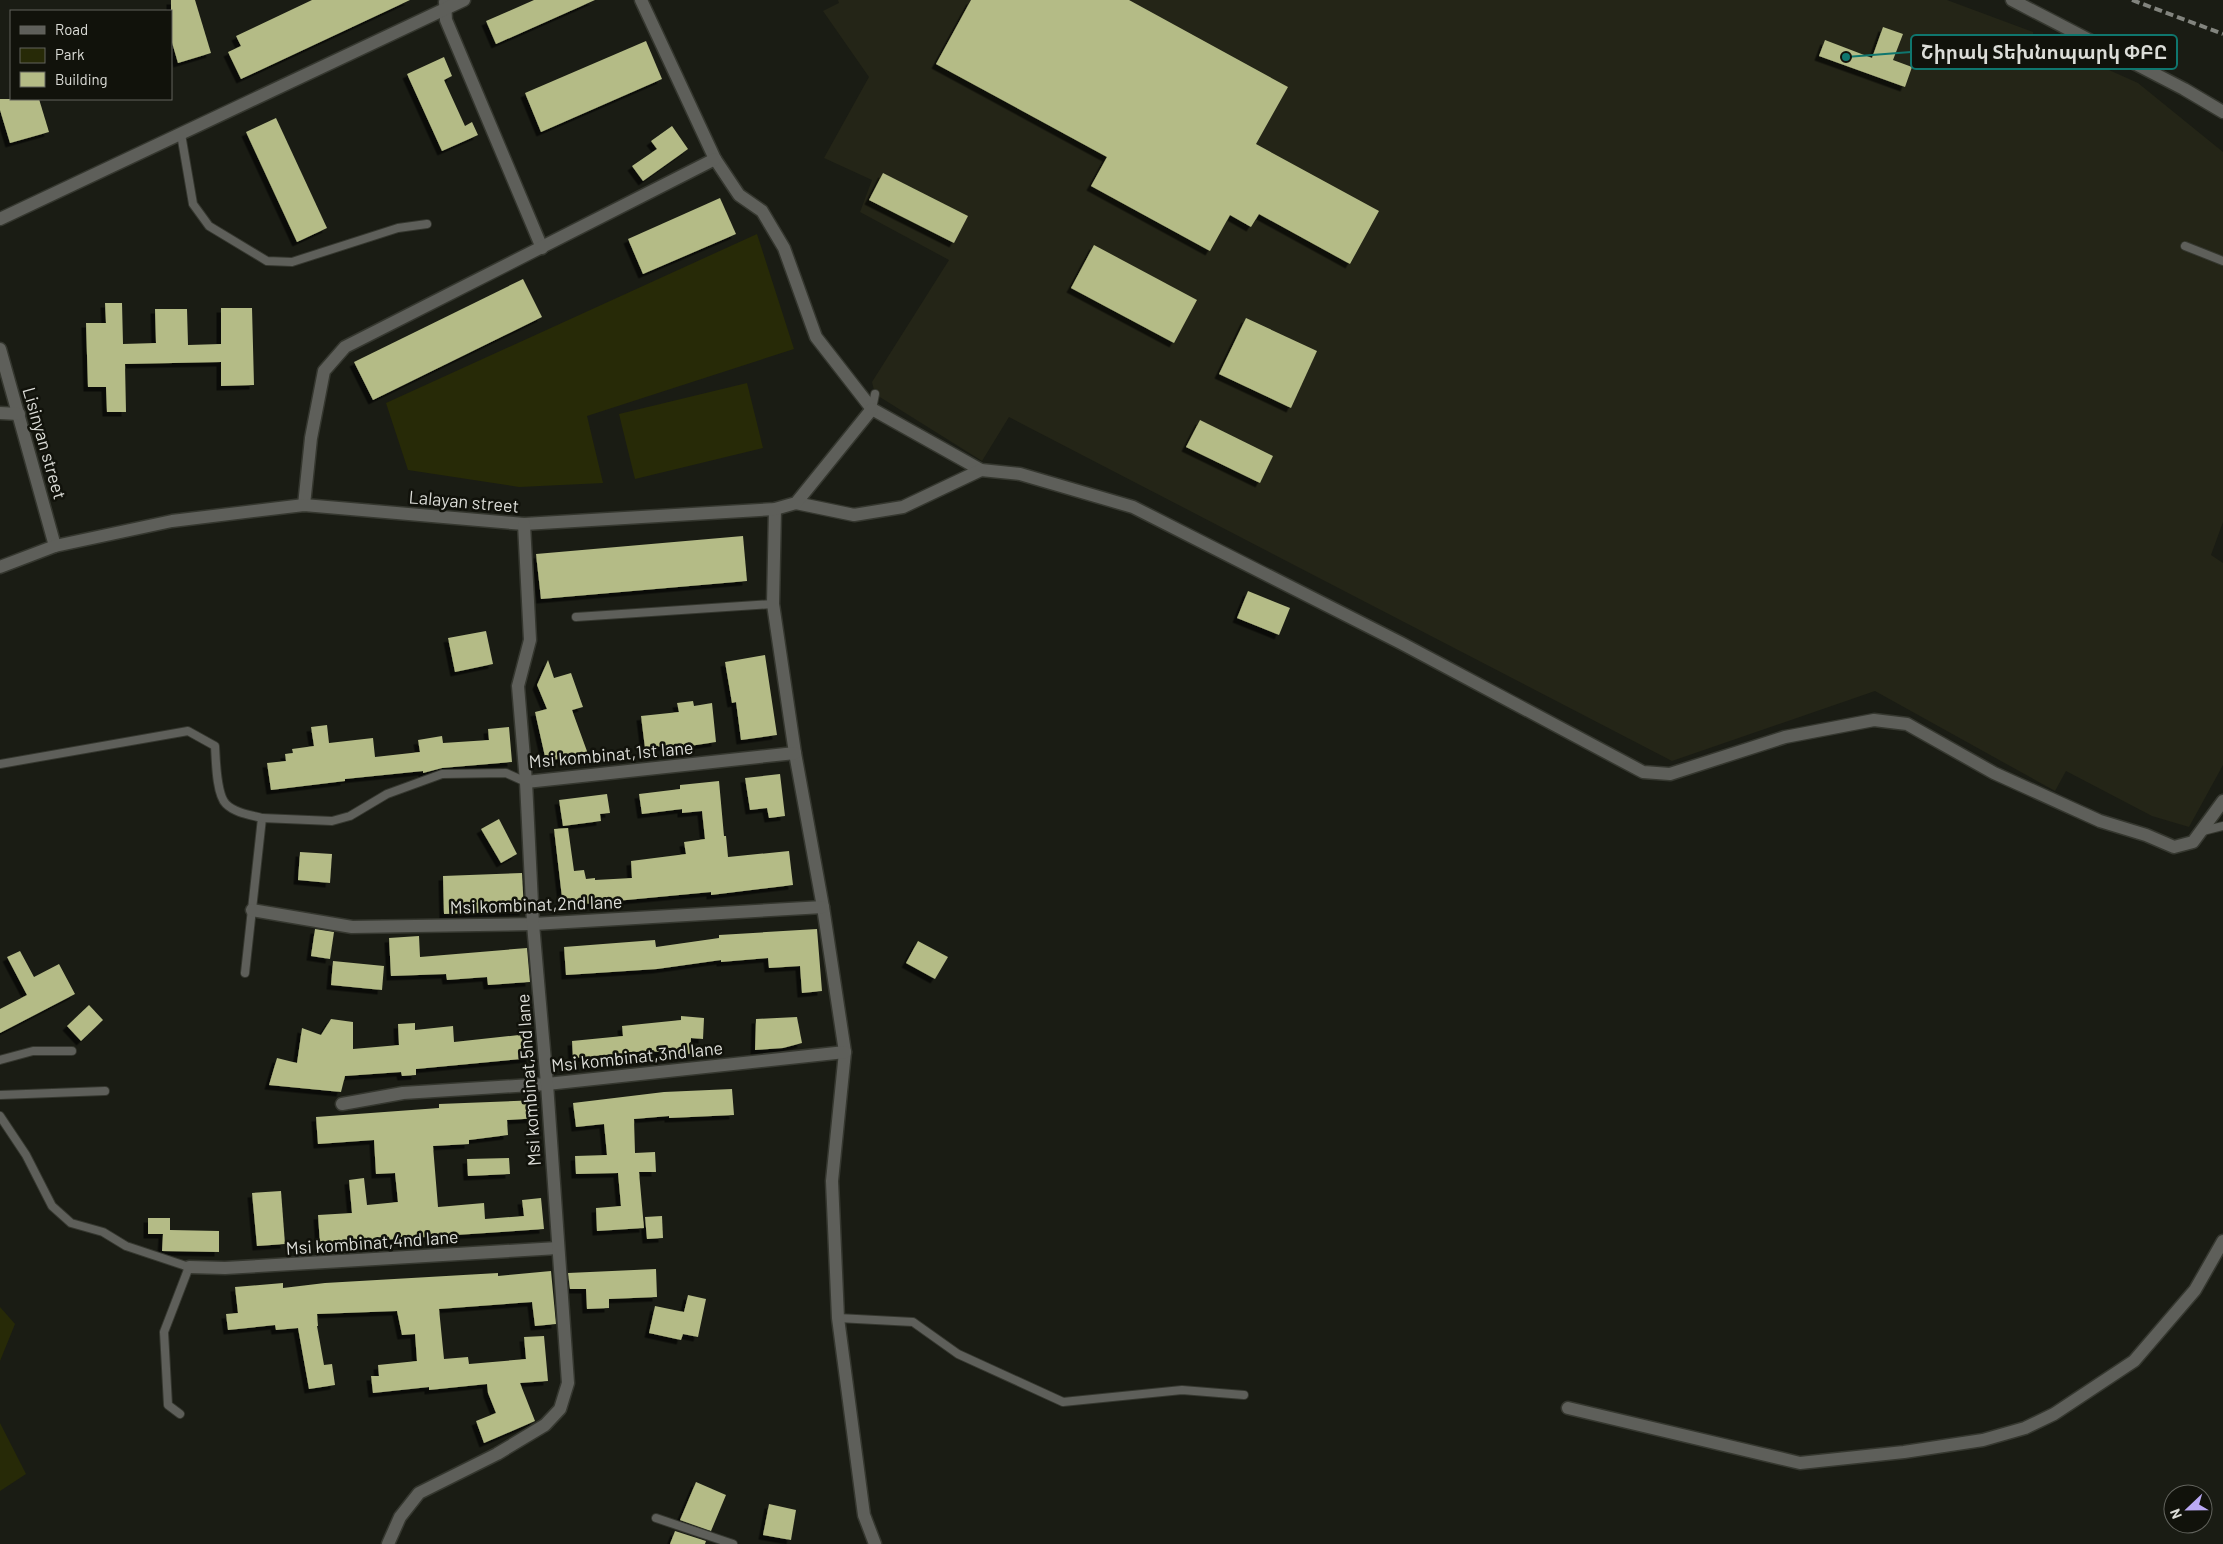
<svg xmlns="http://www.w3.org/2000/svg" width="2223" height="1544" viewBox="0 0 2223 1544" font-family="Barlow,'Noto Sans Armenian',sans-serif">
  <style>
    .built { fill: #242517 }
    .green { fill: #272a07 }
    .building { fill: #b4bb86; filter: url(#shadow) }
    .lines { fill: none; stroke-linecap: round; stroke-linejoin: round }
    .lane-casing { stroke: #35372f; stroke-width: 10 }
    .street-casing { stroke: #35372f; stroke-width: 15 }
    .lane { stroke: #5e5f5a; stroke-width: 8 }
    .street { stroke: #5e5f5a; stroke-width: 12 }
    .rail { stroke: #82847e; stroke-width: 4; stroke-dasharray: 8 4; stroke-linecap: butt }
    .labels { text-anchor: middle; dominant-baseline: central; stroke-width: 5; stroke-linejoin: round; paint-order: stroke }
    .street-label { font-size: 18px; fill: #dcddd8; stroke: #11120b }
    .leader { fill: none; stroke: #0f766e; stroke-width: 2 }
    .callout-dot { fill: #0f766e; stroke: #11120b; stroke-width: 2 }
    .callout { fill: #11120b; stroke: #0f766e; stroke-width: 2 }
    .callout-label { font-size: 19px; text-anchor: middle; font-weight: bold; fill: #dcddd8 }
  </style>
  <defs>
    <filter id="shadow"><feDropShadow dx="-4.5" dy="4.5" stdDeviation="0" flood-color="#0009"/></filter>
  </defs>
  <rect width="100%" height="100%" fill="#1a1c14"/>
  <!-- built -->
  <polygon class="built" points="838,0 1947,0 2033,32 2033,36 2138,83 2223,152 2223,522 2211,555 2223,563 2223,765 2189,827 2152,816 2066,771 2055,791 1875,691 1672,761 1009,417 982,461 875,394 872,382 949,260 860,212 872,180 824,158 869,77 823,11 839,3"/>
  <!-- green -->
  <g class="green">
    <polygon points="757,234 794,349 587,416 603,483 519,487 408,470 386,403"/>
    <polygon points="747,383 763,448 635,479 619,414"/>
    <polygon points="0,1307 15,1324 0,1361"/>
    <polygon points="0,1423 26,1474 0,1491"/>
  </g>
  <!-- building -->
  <g class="building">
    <polygon points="171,0 195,0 211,53 178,63 171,39"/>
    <polygon points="312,0 410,0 241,79 228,52 241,46 236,36"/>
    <polygon points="534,0 595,0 496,44 486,21"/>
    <polygon points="971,0 1129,0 1288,87 1256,144 1379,211 1350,264 1259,214 1251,227 1230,215 1210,251 1091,186 1107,157 936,64"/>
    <polygon points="1883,27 1903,34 1893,60 1912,67 1905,87 1819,56 1825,40 1872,58"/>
    <polygon points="646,41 662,79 541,132 525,93"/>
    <polygon points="444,57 452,76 444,80 465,126 472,122 478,135 442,151 407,74"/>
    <polygon points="0,99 39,99 49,132 10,143 0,110"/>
    <polygon points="276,118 327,228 297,242 246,132"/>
    <polygon points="672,126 688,149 643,181 632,166 657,149 651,141"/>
    <polygon points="883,173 968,216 954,243 869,200"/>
    <polygon points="720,198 736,234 643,274 628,239"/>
    <polygon points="1094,245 1197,300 1174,343 1071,288"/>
    <polygon points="523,279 542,317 373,400 354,362"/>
    <polygon points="105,303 122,303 123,344 156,343 155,309 187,309 188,345 221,344 221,308 252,308 254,385 221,386 221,362 125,364 126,412 107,412 106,387 88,387 86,323 106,323"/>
    <polygon points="1246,318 1317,351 1291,408 1219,374"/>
    <polygon points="1200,420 1273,456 1260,483 1186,447"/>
    <polygon points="743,536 747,581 541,599 536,554"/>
    <polygon points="1248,591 1290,608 1279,635 1237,618"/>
    <polygon points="486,631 493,664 455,672 448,638"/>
    <polygon points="765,655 777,735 741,740 736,702 732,703 725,662"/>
    <polygon points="548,660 554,678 571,673 583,707 572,710 588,754 546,761 535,712 547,709 537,685"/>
    <polygon points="693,701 694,706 712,703 716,742 683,747 683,744 645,748 641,716 679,712 677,703"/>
    <polygon points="327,725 329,743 373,738 375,757 420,752 418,740 442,736 443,743 489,740 488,729 509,727 512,762 442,768 423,773 423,771 345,779 345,781 271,790 267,763 286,761 285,754 293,753 292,749 314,746 311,727"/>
    <polygon points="780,774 785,816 769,818 767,808 750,810 745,778"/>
    <polygon points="719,781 724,836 726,836 728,857 789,851 793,885 711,895 711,892 563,906 554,829 568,828 574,871 584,870 586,879 595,878 595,880 632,878 631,861 686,854 684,842 705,839 702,811 682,813 682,809 642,814 639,794 680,789 680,785"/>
    <polygon points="607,794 610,813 600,814 601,821 563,826 559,800"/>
    <polygon points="499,819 517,854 501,863 481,829"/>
    <polygon points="300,852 332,854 330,883 298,880"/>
    <polygon points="522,873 524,911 444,914 443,876"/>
    <polygon points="315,929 334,932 330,959 311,956"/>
    <polygon points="817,929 822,991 802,993 800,966 769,968 768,958 721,962 721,960 657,969 566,975 564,947 655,940 656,947 719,938 719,935"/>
    <polygon points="419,936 420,957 527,948 530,982 488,985 487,977 447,980 446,974 391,976 389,938"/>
    <polygon points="918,941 948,957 935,979 906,963"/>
    <polygon points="20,951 34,977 59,964 75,994 0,1033 0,1009 27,995 7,957"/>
    <polygon points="333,961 384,966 382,990 331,985"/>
    <polygon points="89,1005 103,1020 81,1041 67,1026"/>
    <polygon points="681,1016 704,1018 703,1039 691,1038 690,1054 647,1051 573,1058 572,1041 623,1036 622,1026 681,1020"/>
    <polygon points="797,1017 802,1043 783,1048 755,1050 756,1019"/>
    <polygon points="331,1019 353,1022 353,1049 399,1045 398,1024 415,1023 415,1030 453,1026 454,1042 528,1034 531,1058 416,1069 416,1075 402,1076 401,1072 345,1076 341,1092 269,1085 277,1058 297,1063 302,1028 321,1035"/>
    <polygon points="732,1089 734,1115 669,1118 669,1116 634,1119 635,1153 655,1152 656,1172 639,1172 644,1228 597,1231 596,1208 621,1206 618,1173 576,1174 575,1156 607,1155 604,1124 576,1127 573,1103 664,1092"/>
    <polygon points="538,1100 539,1118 507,1120 508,1135 469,1140 469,1144 433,1146 438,1207 484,1203 485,1219 524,1216 522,1200 541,1198 544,1229 320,1244 318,1215 352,1213 349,1180 364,1178 367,1205 398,1202 395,1173 376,1174 374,1140 318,1144 316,1117 439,1108 439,1104"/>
    <polygon points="509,1158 510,1174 468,1176 467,1159"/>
    <polygon points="281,1191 285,1244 257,1246 252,1193"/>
    <polygon points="662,1216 663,1238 647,1239 645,1217"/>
    <polygon points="148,1218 170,1218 170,1230 219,1231 219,1252 162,1251 163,1234 148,1234"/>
    <polygon points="656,1269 657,1297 609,1299 609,1308 587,1309 586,1289 570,1289 568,1273"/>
    <polygon points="551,1271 556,1324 535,1326 532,1302 439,1309 444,1359 468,1357 469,1364 526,1359 524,1337 544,1336 548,1381 520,1383 535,1421 484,1443 476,1421 496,1413 488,1393 487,1384 429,1390 429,1387 373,1393 371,1376 379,1376 378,1365 417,1361 415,1334 402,1335 397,1311 317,1314 318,1326 317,1326 324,1365 332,1364 335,1385 309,1389 298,1328 276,1330 275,1325 228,1330 226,1314 238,1313 235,1287 283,1283 283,1288 325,1283 498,1273 498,1276"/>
    <polygon points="688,1295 706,1299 698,1337 683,1334 681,1340 649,1333 655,1306 684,1312"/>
    <polygon points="696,1482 726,1495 711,1531 680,1520"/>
    <polygon points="769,1504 796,1510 791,1540 763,1535"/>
    <polygon points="675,1531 706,1541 705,1544 670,1544"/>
  </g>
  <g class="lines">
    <!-- lane casing -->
    <g class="lane-casing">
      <g id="lane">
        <polyline points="181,134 193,204 209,226 267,261 292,262 398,228 427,224"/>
        <polyline points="2185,246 2223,261"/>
        <polyline points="872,409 875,394"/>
        <polyline points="576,617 773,604"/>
        <path d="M0,764L188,731L215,746C216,760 216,794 226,804C235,813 251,815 262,818L245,973"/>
        <polyline points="262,818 332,821 350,816 387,794 442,774 506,773 526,782"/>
        <polyline points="2203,831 2223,826"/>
        <polyline points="0,1060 33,1051 72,1051"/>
        <polyline points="0,1095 105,1091"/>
        <polyline points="0,1116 26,1155 52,1206 71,1223 103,1232 126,1246 189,1267 164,1332 168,1405 180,1414"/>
        <polyline points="838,1318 913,1322 958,1354 1063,1402 1182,1390 1244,1395"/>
        <polyline points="656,1518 733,1544"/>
      </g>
    </g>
    <!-- street casing -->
    <g class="street-casing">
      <g id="street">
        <polyline points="641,0 715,159 739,195 762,211 784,248 816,337 872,409 981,470 1020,474 1133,507 1401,643 1643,772 1670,774 1785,737 1874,720 1907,724 1994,773 2100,821 2146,835 2174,847 2193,842 2223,801"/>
        <polyline points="2012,0 2184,89 2223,112"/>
        <polyline points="445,2 446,20 542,248"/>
        <polyline points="0,219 464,0"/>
        <polyline points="0,349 55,546"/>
        <polyline points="0,413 19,414"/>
        <polyline points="796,503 854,515 903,507 981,470"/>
        <polyline points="304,505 311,438 324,371 345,347 715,159"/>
        <polyline points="775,509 773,604 795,753 823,907 845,1052 832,1181 838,1318 864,1515 875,1544"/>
        <polyline points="0,567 55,546 172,521 304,505 524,524 775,509 796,503 872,409"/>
        <polyline points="526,782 795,753"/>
        <polyline points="252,910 352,927 533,924 823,907"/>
        <polyline points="342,1104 403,1093 547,1084 845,1052"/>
        <polyline points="189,1267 225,1268 558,1248"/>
        <polyline points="1568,1408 1800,1463 1904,1452 1983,1440 2025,1428 2054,1414 2134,1361 2195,1290 2223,1241"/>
        <polyline points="388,1544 400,1517 419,1493 497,1454 545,1425 560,1409 568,1383 547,1084 533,924 526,782 518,686 530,640 524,524"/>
      </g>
    </g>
    <!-- lane -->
    <use href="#lane" class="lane"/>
    <!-- street -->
    <use href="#street" class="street"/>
    <!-- rail -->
    <polyline class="rail" points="2132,0 2223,34"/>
  </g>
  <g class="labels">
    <!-- street labels -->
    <g class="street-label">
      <text transform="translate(45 443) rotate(74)">Lisinyan street</text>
      <text transform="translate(464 501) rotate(5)">Lalayan street</text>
      <text transform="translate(611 754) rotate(-5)">Msi kombinat,1st lane</text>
      <text transform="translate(536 904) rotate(-2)">Msi kombinat,2nd lane</text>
      <text transform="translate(637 1056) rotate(-6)">Msi kombinat,3nd lane</text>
      <text transform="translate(528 1080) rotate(-94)">Msi kombinat,5nd lane</text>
      <text transform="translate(372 1242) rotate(-4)">Msi kombinat,4nd lane</text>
    </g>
  </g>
  <!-- callouts -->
  <path class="leader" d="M1846 57L1911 52"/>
  <circle class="callout-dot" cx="1846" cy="57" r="5"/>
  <rect class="callout" x="1911" y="35" width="266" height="34" rx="5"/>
  <g class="callout-label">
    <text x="2044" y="59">Շիրակ Տեխնոպարկ ՓԲԸ</text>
  </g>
  <!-- legend -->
  <rect x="10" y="10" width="162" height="90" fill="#11120b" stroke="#62635d"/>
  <rect x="20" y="26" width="25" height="8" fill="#5e5f5a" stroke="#62635d"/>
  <text x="55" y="35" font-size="15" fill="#dcddd8">Road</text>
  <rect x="20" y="48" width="25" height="15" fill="#272a07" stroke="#62635d"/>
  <text x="55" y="60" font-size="15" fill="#dcddd8">Park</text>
  <rect x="20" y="72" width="25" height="15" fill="#b4bb86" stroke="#62635d"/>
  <text x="55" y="85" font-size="15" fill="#dcddd8">Building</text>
  <!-- north arrow -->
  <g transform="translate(2188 1509) rotate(248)"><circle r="24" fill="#11120b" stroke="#62635d"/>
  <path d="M0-4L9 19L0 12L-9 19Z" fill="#bbaaf6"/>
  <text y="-8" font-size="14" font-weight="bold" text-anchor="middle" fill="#dcddd8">N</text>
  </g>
</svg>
